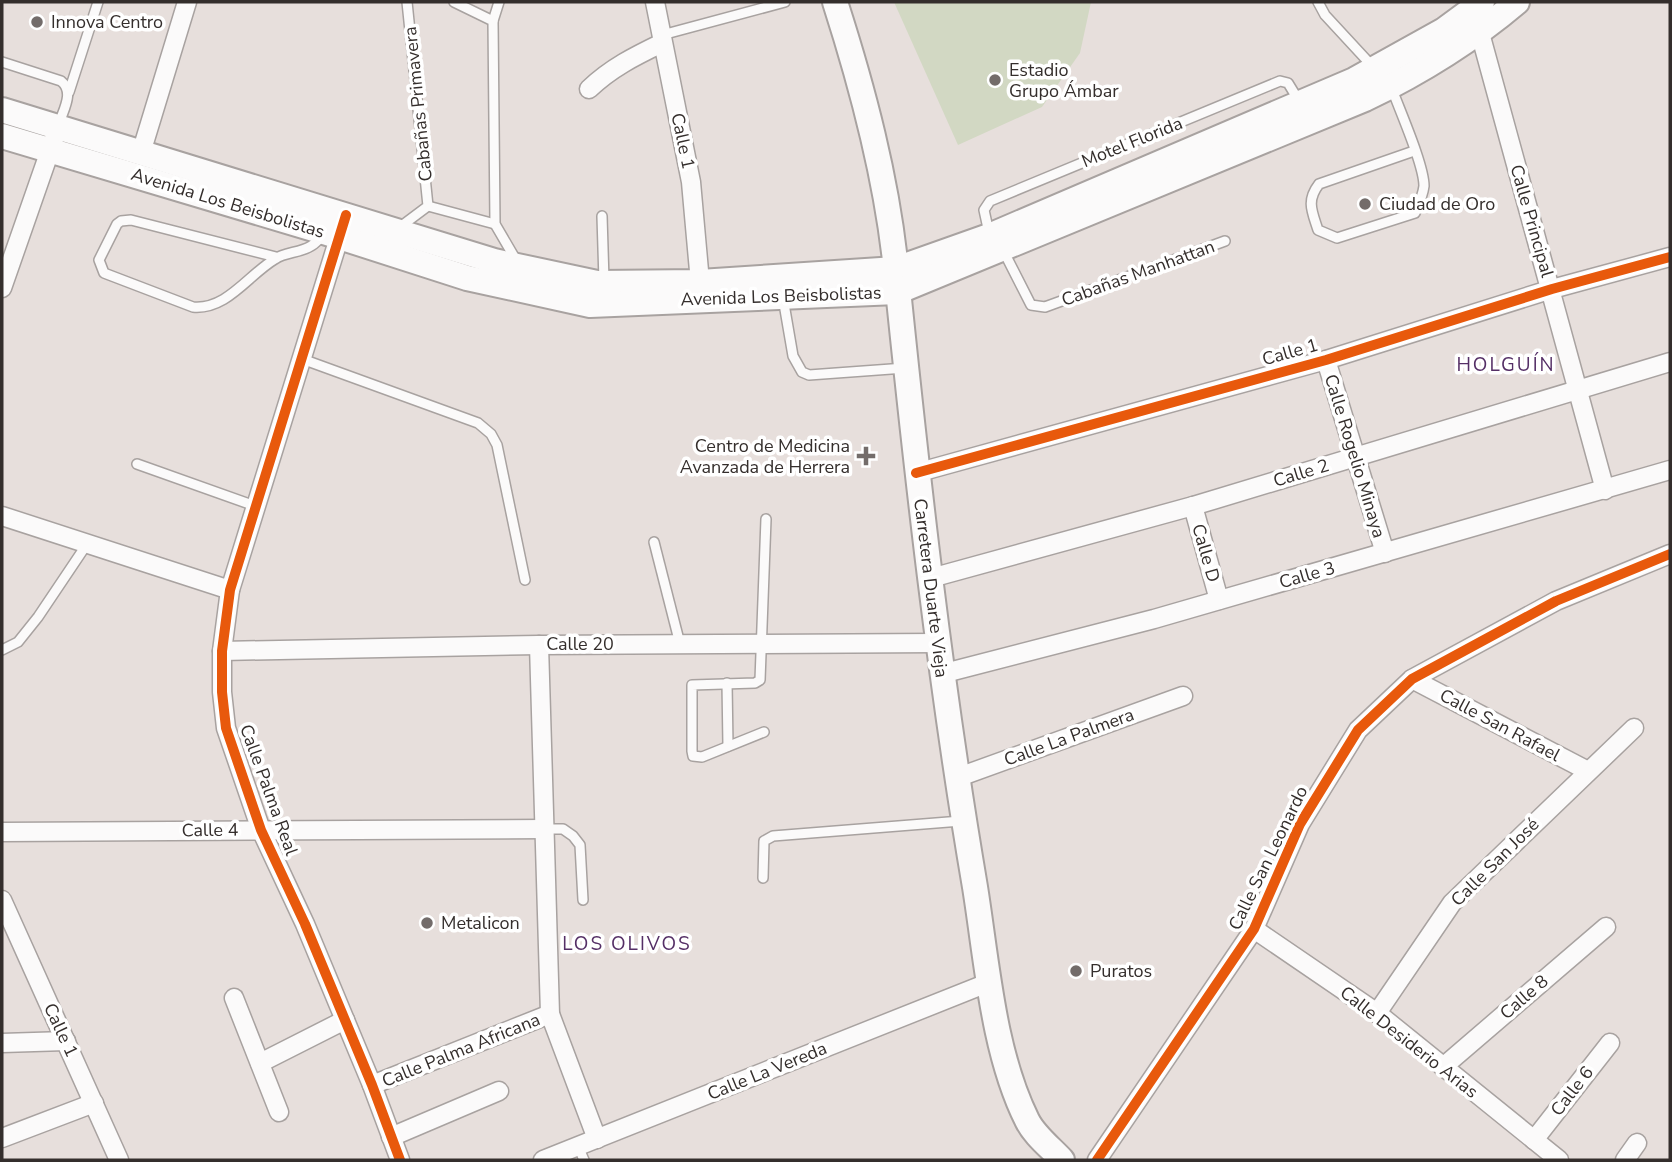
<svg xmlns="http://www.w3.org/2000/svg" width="1672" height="1162" viewBox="0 0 1672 1162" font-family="'Nunito Sans',sans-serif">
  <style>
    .green { fill: #d2d8c3 }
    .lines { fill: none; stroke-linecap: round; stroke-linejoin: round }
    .service-casing { stroke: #a8a2a0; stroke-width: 12 }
    .minor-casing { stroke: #a8a2a0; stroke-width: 21 }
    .secondary-casing { stroke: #a8a2a0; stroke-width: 28 }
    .service { stroke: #fbfafa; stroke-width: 9 }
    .minor { stroke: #fbfafa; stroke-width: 18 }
    .secondary { stroke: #fbfafa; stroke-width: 24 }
    .cycleway-casing { stroke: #fff; stroke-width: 15 }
    .cycleway { stroke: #e8590c; stroke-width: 10 }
    .poi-dot { fill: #736c6a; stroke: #fff; stroke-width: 2.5 }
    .labels { text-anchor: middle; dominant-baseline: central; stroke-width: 7; stroke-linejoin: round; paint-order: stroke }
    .poi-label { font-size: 18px; fill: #342e2c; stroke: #fff; text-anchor: start }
    .street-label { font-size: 18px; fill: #342e2c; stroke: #fff }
    .neighbourhood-label { font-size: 19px; letter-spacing: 2px; fill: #552f66; stroke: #fff }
  </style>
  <rect width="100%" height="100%" fill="#e7dfdc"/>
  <!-- green -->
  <polygon class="green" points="894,2 1091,2 1080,53 1042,107 958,145"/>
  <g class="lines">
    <!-- service casing -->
    <g class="service-casing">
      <g id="service">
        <polyline points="454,2 493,21 495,224 516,260"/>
        <polyline points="1318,2 1325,15 1374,68"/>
        <polyline points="493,21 499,2"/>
        <polyline points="662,35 785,2"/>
        <path d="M2,62L61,81C75,92 63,110 59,124"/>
        <path d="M1392,89C1400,111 1424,165 1424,186C1423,195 1419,204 1415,213L1337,238L1318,230C1312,211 1306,201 1319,184L1414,151"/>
        <polyline points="69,92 98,2"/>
        <polyline points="428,206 495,224"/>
        <polyline points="602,216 604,281"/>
        <polyline points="400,227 428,206 407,2"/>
        <polyline points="989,233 984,210 990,201 1280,81 1288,83 1299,101"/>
        <polyline points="1003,250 1031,305 1045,307 1225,241"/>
        <path d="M276,257L131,220L121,221L117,224L99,260L104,273L193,307C227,310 248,275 275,259C285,252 300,253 311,246C315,244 319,239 323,236"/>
        <polyline points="783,298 793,356 802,372 809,375 905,368"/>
        <polyline points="302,359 478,423 491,434 497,445 525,580"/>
        <polyline points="137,464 255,506"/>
        <polyline points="654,542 680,644"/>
        <polyline points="2,650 18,642 38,617 87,544"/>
        <polyline points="727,683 728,746"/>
        <polyline points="764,732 702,757 693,756 692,751 692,685 755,683 760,680 766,519"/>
        <polyline points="545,829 563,829 573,836 580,845 583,900"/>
        <polyline points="763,878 764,841 773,836 961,821"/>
        <polyline points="578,1146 584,1160"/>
      </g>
    </g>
    <!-- minor casing -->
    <g class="minor-casing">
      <g id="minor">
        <polyline points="655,2 691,182 700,282"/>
        <polyline points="1474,22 1480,33 1605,490"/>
        <path d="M589,89C611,68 635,56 662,43"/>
        <polyline points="141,153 187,2"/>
        <polyline points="343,225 230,590 222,651 222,692 226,728 261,830 305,924 372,1085 400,1160"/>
        <polyline points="2,288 54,139"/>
        <polyline points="1326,360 1385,553"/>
        <polyline points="916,473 1326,360 1552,289 1670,257"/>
        <polyline points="1193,506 1219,600"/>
        <polyline points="2,516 230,590"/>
        <polyline points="931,578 1193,506 1670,362"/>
        <polyline points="539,645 550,1014 597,1139"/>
        <polyline points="222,651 539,645 938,643"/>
        <polyline points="941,674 1154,619 1670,470"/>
        <polyline points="1412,679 1588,771"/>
        <polyline points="956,778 1183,696"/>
        <polyline points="2,832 545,829"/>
        <polyline points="2,900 119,1160"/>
        <polyline points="1254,929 1377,1013 1559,1160"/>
        <polyline points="234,998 279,1112"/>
        <polyline points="1377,1013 1452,903 1634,728"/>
        <polyline points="2,1043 66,1041"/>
        <polyline points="260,1063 345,1020"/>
        <polyline points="1443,1067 1606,927"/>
        <polyline points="372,1085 550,1014"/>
        <polyline points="391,1137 499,1091"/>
        <polyline points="2,1138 94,1103"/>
        <polyline points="1534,1140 1610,1043"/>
        <polyline points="543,1160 990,982"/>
        <polyline points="1097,1160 1254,929 1300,824 1358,730 1412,679 1556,601 1670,554"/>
        <polyline points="1625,1160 1637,1143"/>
      </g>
    </g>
    <!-- secondary casing -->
    <g class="secondary-casing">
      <g id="secondary">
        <path d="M835,2C863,89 887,179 896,270C917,476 940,682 975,887C987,962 993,1052 1027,1120C1034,1135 1051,1148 1062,1160"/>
        <polyline points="2,110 494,261 597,283 700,282 896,269 989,236 1354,80 1444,30 1482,2"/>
        <path d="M2,136L327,233L467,278L590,305L897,292L1365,99C1419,73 1471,41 1517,2"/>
      </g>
    </g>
    <!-- service -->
    <use href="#service" class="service"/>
    <!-- minor -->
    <use href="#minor" class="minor"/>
    <!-- secondary -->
    <use href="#secondary" class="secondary"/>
    <!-- cycleway casing -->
    <g class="cycleway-casing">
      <g id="cycleway">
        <polyline points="346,215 230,590 222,651 222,692 226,728 261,830 305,924 372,1085 400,1160"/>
        <polyline points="916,473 1326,360 1552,289 1670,257"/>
        <polyline points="1097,1160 1254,929 1300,824 1358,730 1412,679 1556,601 1670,554"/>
      </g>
    </g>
    <!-- cycleway -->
    <use href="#cycleway" class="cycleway"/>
  </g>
  <!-- markers -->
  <g class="poi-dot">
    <circle cx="37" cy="22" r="7"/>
    <circle cx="995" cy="80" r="7"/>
    <circle cx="1365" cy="204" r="7"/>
    <path d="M862.5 445.5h7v7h7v7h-7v7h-7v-7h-7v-7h7z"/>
    <circle cx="427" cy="923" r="7"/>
    <circle cx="1076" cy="971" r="7"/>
  </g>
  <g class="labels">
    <!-- poi labels -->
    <g class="poi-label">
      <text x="51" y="22">Innova Centro</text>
      <text x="1009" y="70">Estadio<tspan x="1009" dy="21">Grupo Ámbar</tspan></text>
      <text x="1379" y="204">Ciudad de Oro</text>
      <text x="850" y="446" text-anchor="end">Centro de Medicina<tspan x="850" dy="21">Avanzada de Herrera</tspan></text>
      <text x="441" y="923">Metalicon</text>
      <text x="1090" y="971">Puratos</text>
    </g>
    <!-- street labels -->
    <g class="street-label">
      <text transform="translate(418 104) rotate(-96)">Cabañas Primavera</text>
      <text transform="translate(683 141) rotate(78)">Calle 1</text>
      <text transform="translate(1132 142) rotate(-22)">Motel Florida</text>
      <text transform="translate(228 203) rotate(17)">Avenida Los Beisbolistas</text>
      <text transform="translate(1532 221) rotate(74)">Calle Principal</text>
      <text transform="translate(1138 273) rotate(-20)">Cabañas Manhattan</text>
      <text transform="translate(781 296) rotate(-2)">Avenida Los Beisbolistas</text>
      <text transform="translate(1290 352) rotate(-16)">Calle 1</text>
      <text transform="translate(1355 456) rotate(73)">Calle Rogelio Minaya</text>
      <text transform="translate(1301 473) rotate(-17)">Calle 2</text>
      <text transform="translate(1206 553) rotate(74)">Calle D</text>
      <text transform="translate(1307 575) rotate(-16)">Calle 3</text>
      <text transform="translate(931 588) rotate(83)">Carretera Duarte Vieja</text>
      <text x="580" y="644">Calle 20</text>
      <text transform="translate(1500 725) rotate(28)">Calle San Rafael</text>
      <text transform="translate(1069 737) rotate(-20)">Calle La Palmera</text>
      <text transform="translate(269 790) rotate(70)">Calle Palma Real</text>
      <text transform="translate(210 830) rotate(-1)">Calle 4</text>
      <text transform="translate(1268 858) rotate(-64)">Calle San Leonardo</text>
      <text transform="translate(1495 862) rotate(-45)">Calle San José</text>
      <text transform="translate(1524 997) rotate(-41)">Calle 8</text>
      <text transform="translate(61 1030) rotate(65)">Calle 1</text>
      <text transform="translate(1409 1042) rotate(38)">Calle Desiderio Arias</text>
      <text transform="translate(461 1050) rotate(-22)">Calle Palma Africana</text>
      <text transform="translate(767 1071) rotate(-22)">Calle La Vereda</text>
      <text transform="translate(1572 1091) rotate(-52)">Calle 6</text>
    </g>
    <!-- neighbourhood labels -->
    <g class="neighbourhood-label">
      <text x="1506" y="365">HOLGUÍN</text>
      <text x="627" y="944">LOS OLIVOS</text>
    </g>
  </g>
  <!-- border -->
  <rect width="1672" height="1162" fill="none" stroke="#342e2c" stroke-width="7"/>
</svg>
